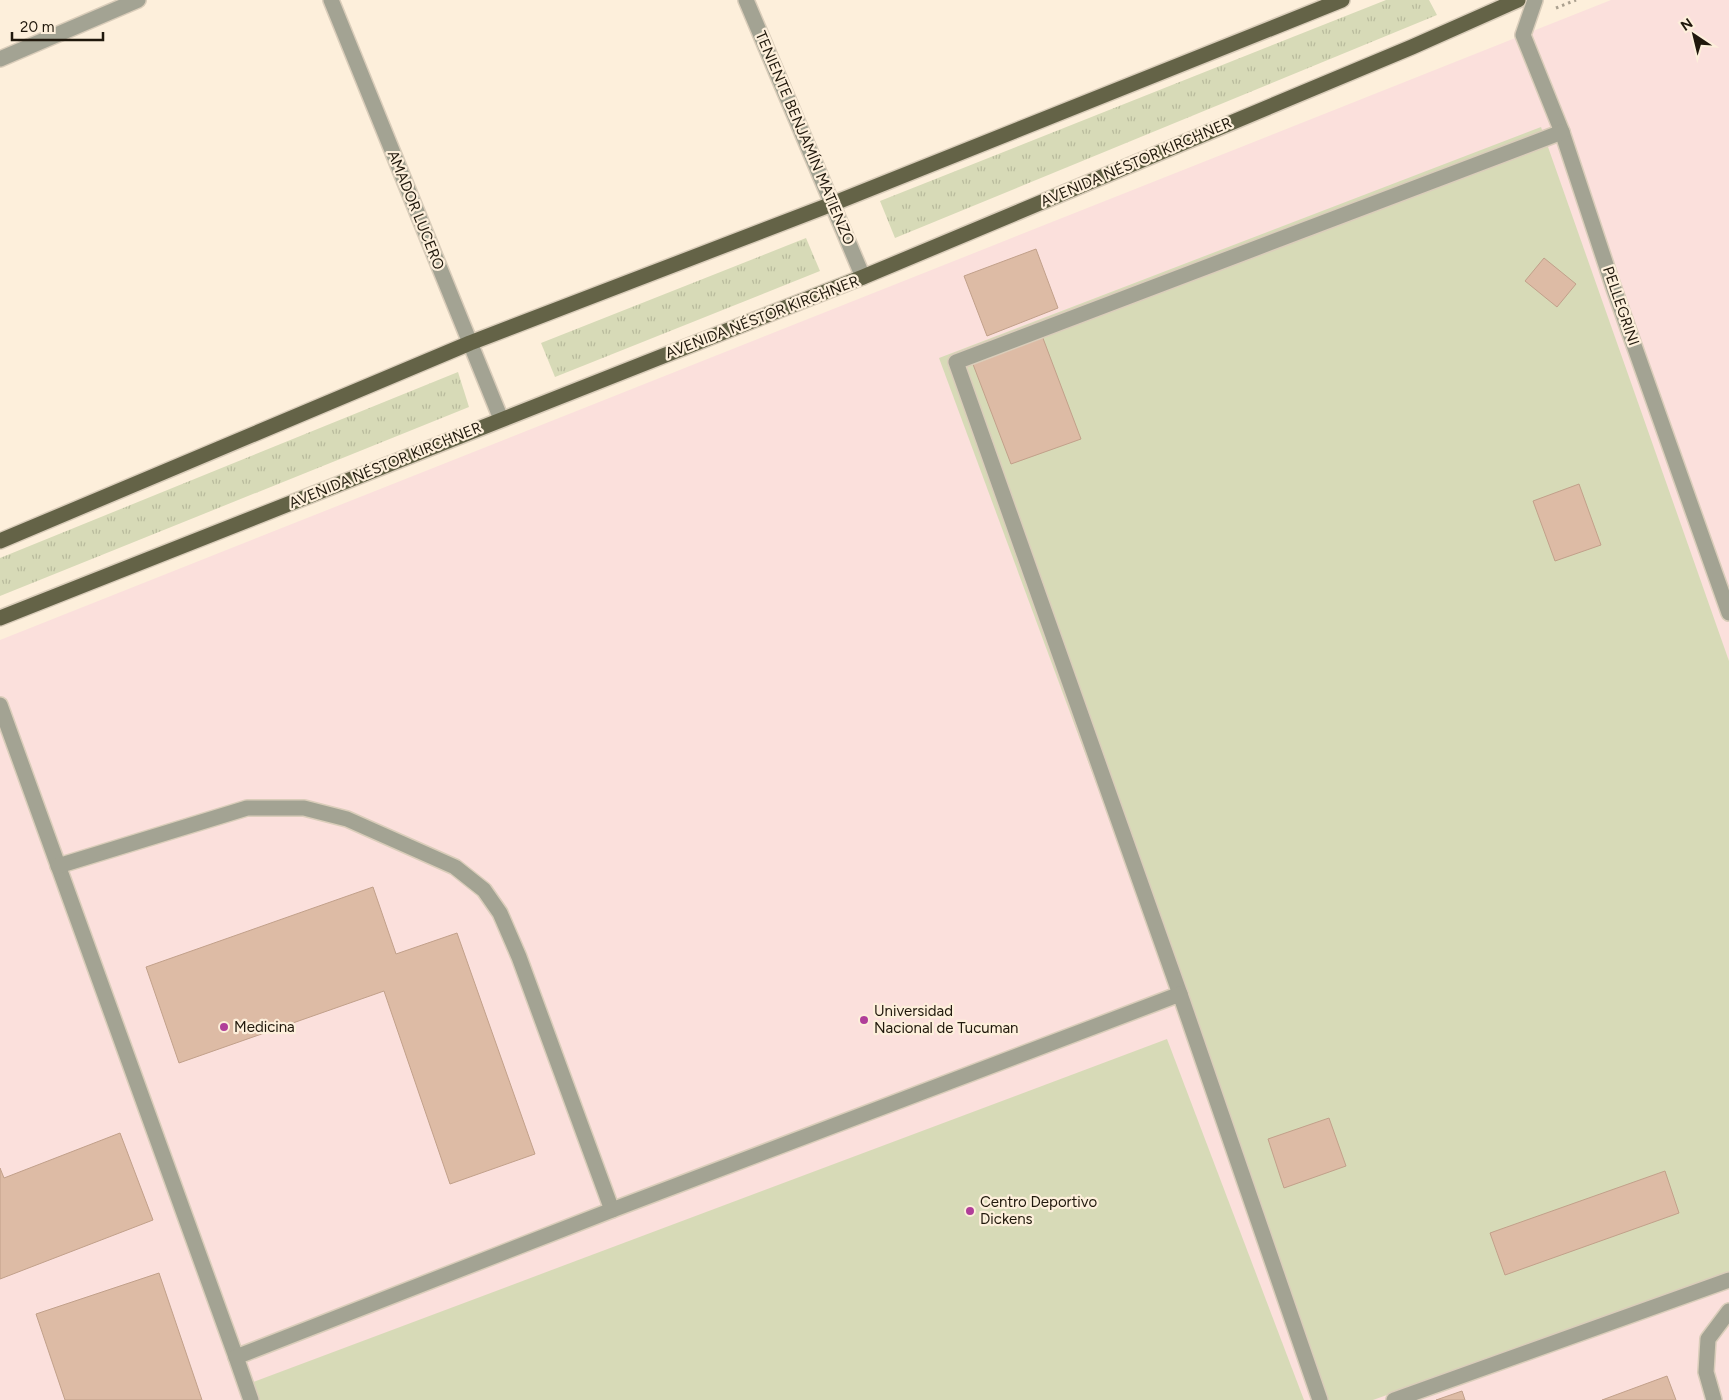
<svg xmlns="http://www.w3.org/2000/svg" width="1729" height="1400" viewBox="0 0 1729 1400" font-family="Figtree,sans-serif">
  <style>
    .education { fill: #fbe0dc }
    .grass { fill: url(#grass-tufts) }
    .green { fill: #d7dab7 }
    .building { fill: #ddbba5; stroke: #c1a08a }
    .lines { fill: none; stroke-linecap: round; stroke-linejoin: round }
    .minor-casing { stroke: #dacdba; stroke-width: 18 }
    .major-casing { stroke: #dacdba; stroke-width: 18 }
    .path { stroke: #aba08f; stroke-width: 3; stroke-dasharray: 2.5 4; stroke-linecap: butt }
    .minor { stroke: #a3a393; stroke-width: 15 }
    .major { stroke: #646347; stroke-width: 15 }
    .poi-dot { fill: #b03e99; stroke: #fdefdb; stroke-width: 2 }
    .labels { text-anchor: middle; dominant-baseline: central; stroke-width: 4.5; stroke-linejoin: round; paint-order: stroke }
    .street-label { font-size: 15px; fill: #20180c; stroke: #fdefdb }
    .poi-label { font-size: 15px; fill: #20180c; stroke: #fdefdb; text-anchor: start }
  </style>
  <defs>
    <pattern id="grass-tufts" width="24" height="20" patternUnits="userSpaceOnUse" patternTransform="scale(1.25)"><rect width="24" height="20" fill="#d7dab7"/><path d="M3 7l-1-3M5 7V3M7 7l1-3M15 17l-1-3M17 17v-4M19 17l1-3" fill="none" stroke="#b8ba9c"/></pattern>
  </defs>
  <rect width="100%" height="100%" fill="#fdefdb"/>
  <!-- education -->
  <polygon class="education" points="1611,0 1729,0 1729,1400 0,1400 0,640"/>
  <!-- grass -->
  <g class="grass">
    <polygon points="1386,0 1429,0 1437,15 895,238 880,201"/>
    <polygon points="806,238 820,271 555,377 541,343"/>
    <polygon points="458,372 469,407 0,596 0,558"/>
  </g>
  <!-- green -->
  <g class="green">
    <polygon points="1541,127 1729,661 1729,1272 1373,1400 1324,1400 939,358"/>
    <polygon points="1167,1039 1304,1400 253,1400 248,1384"/>
  </g>
  <!-- building -->
  <g class="building">
    <polygon points="1036,249 1058,308 987,336 964,276"/>
    <polygon points="1544,258 1576,284 1557,307 1525,281"/>
    <polygon points="1041,333 1081,439 1011,464 971,359"/>
    <polygon points="1579,484 1601,545 1555,561 1533,501"/>
    <polygon points="373,887 396,954 457,933 535,1154 450,1184 384,991 179,1063 146,967"/>
    <polygon points="1329,1118 1346,1166 1284,1188 1268,1139"/>
    <polygon points="120,1133 153,1220 0,1279 0,1168 4,1178"/>
    <polygon points="1665,1171 1679,1213 1505,1275 1490,1233"/>
    <polygon points="159,1273 202,1400 65,1400 36,1314"/>
    <polygon points="1667,1376 1676,1400 1602,1400"/>
    <polygon points="1462,1391 1465,1400 1436,1400"/>
  </g>
  <g class="lines">
    <!-- minor casing -->
    <g class="minor-casing">
      <g id="minor">
        <polyline points="331,0 501,419"/>
        <polyline points="746,0 863,277"/>
        <polyline points="1535,0 1523,35 1562,132 1613,286 1729,613"/>
        <polyline points="0,59 138,0"/>
        <polyline points="0,705 236,1357"/>
        <polyline points="58,866 247,808 304,808 347,819 455,867 484,890 500,913 519,957 612,1210"/>
        <polyline points="1180,994 956,362 1562,132"/>
        <polyline points="251,1400 236,1357 612,1210 1180,994 1320,1400"/>
        <polyline points="1394,1400 1729,1280"/>
        <polyline points="1714,1400 1706,1372 1708,1339 1729,1311"/>
      </g>
    </g>
    <!-- major casing -->
    <g class="major-casing">
      <g id="major">
        <polyline points="0,541 470,343 832,204 1342,0"/>
        <polyline points="0,618 863,277 1412,47 1518,0"/>
      </g>
    </g>
    <!-- path -->
    <polyline class="path" points="1556,8 1576,0"/>
    <!-- minor -->
    <use href="#minor" class="minor"/>
    <!-- major -->
    <use href="#major" class="major"/>
  </g>
  <!-- markers -->
  <g class="poi-dot">
    <circle cx="864" cy="1020" r="5"/>
    <circle cx="224" cy="1027" r="5"/>
    <circle cx="970" cy="1211" r="5"/>
  </g>
  <g class="labels">
    <!-- street labels -->
    <g class="street-label">
      <text transform="translate(805 138) rotate(67)">TENIENTE BENJAMÍN MATIENZO</text>
      <text transform="translate(1136 162) rotate(-23)">AVENIDA NÉSTOR KIRCHNER</text>
      <text transform="translate(416 210) rotate(68)">AMADOR LUCERO</text>
      <text transform="translate(1621 306) rotate(71)">PELLEGRINI</text>
      <text transform="translate(762 317) rotate(-21)">AVENIDA NÉSTOR KIRCHNER</text>
      <text transform="translate(385 465) rotate(-22)">AVENIDA NÉSTOR KIRCHNER</text>
    </g>
    <!-- poi labels -->
    <g class="poi-label">
      <text x="874" y="1011">Universidad<tspan x="874" dy="17">Nacional de Tucuman</tspan></text>
      <text x="234" y="1027">Medicina</text>
      <text x="980" y="1202">Centro Deportivo<tspan x="980" dy="17">Dickens</tspan></text>
    </g>
  </g>
  <!-- north arrow -->
  <g transform="translate(1694 35) rotate(325)" stroke="#fdefdb" stroke-width="4" paint-order="stroke">
  <path d="M0-4L9 19L0 12L-9 19Z" fill="#20180c"/>
  <text y="-8" font-size="14" font-weight="bold" text-anchor="middle" fill="#20180c">N</text>
  </g>
  <!-- scale -->
  <path d="M12 32v8h91v-8" fill="none" stroke="#20180c" stroke-width="2.5"/>
  <text x="20" y="32" font-size="15" fill="#20180c" stroke="#fdefdb" stroke-width="4" paint-order="stroke">20 m</text>
</svg>
